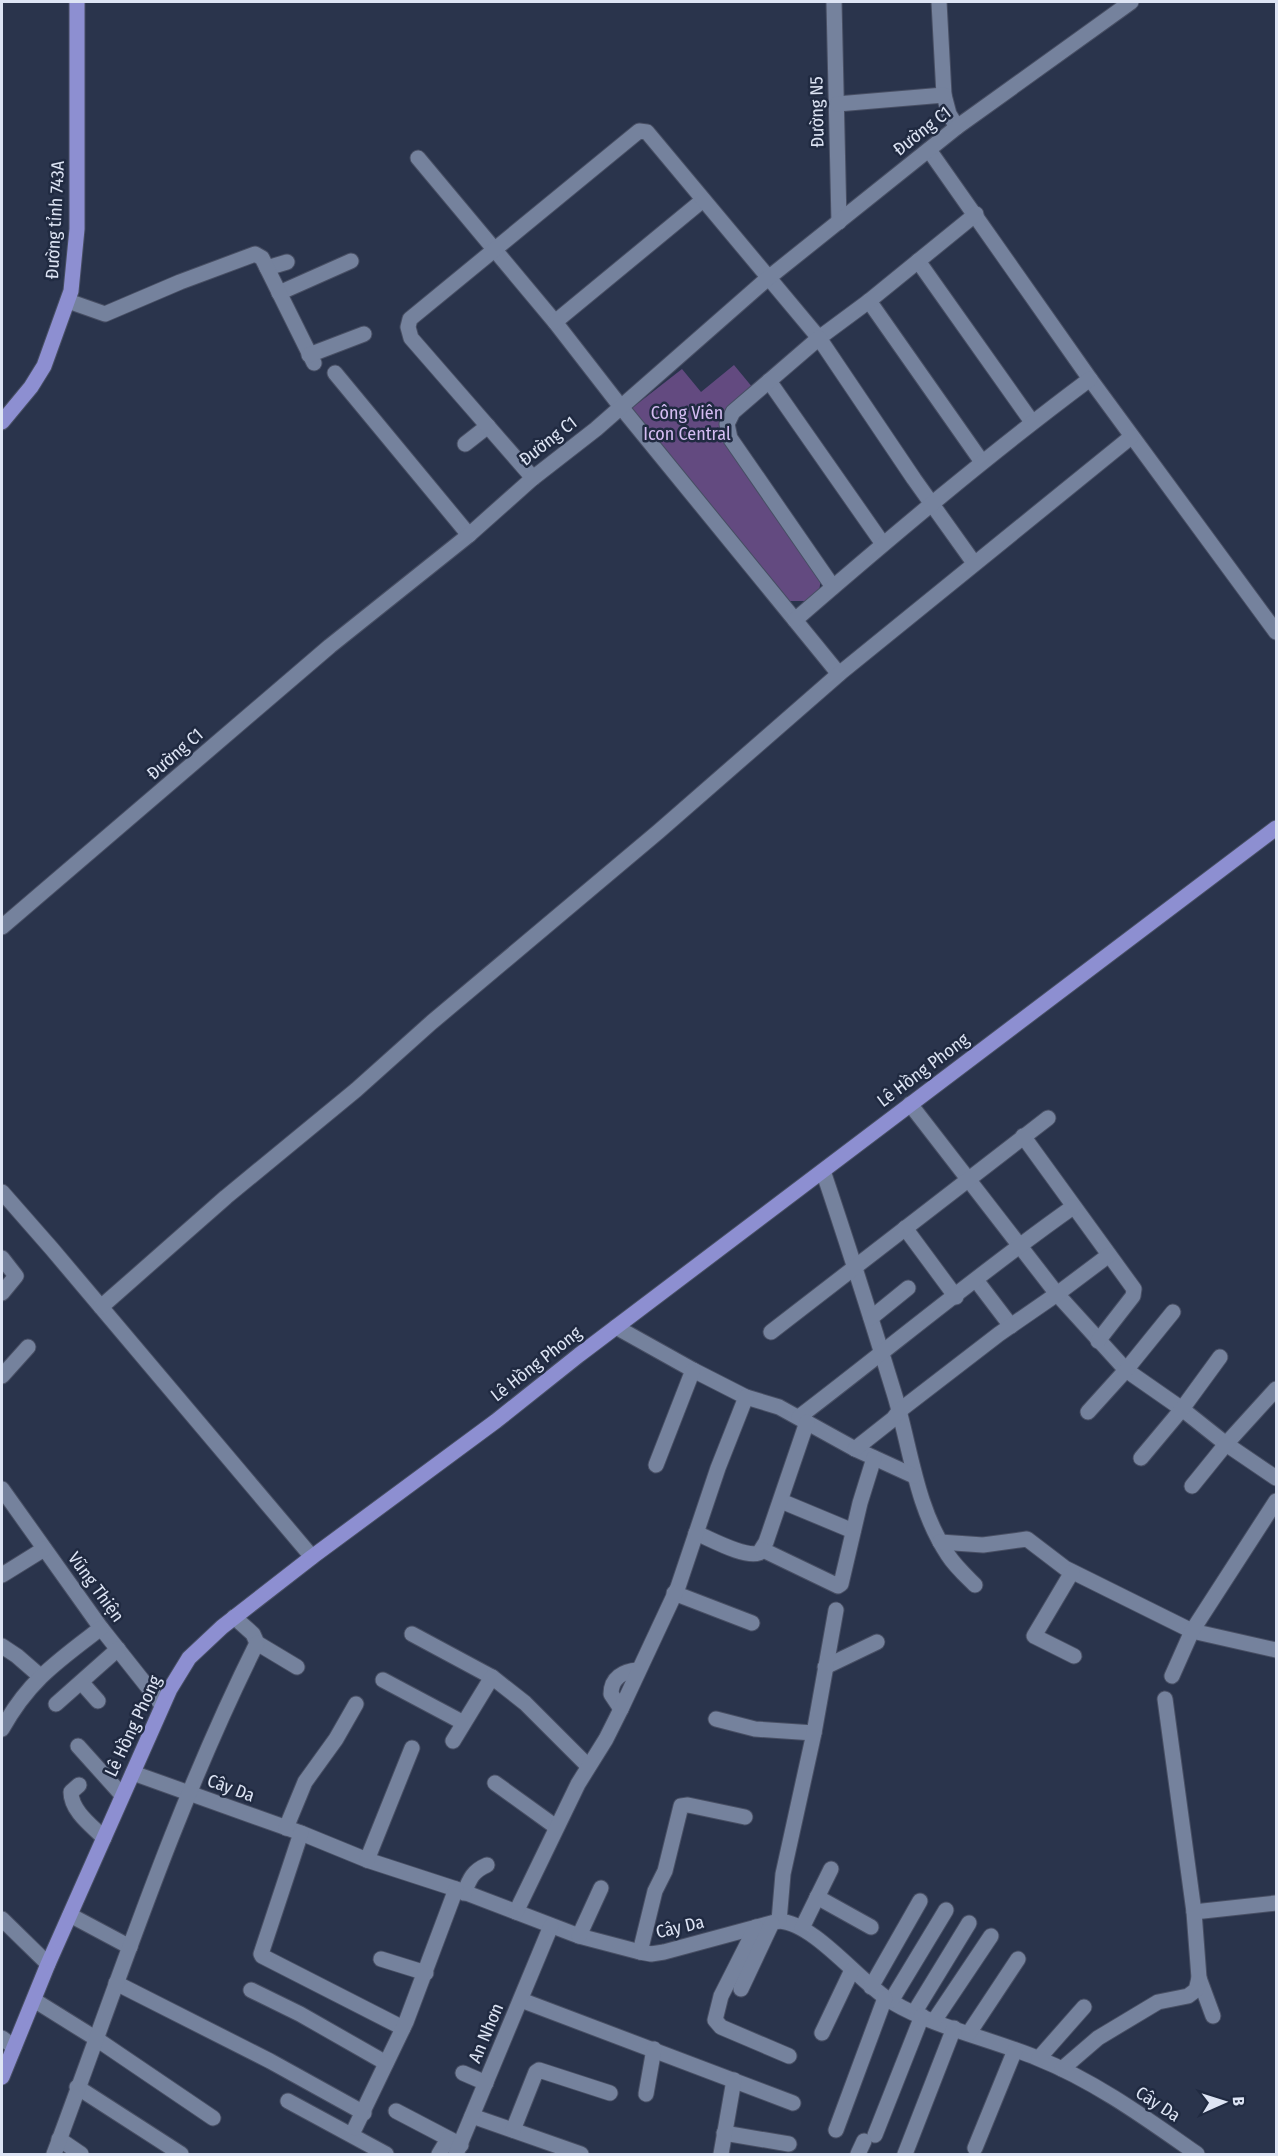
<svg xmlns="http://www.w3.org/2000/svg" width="1278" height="2156" viewBox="0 0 1278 2156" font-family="'Fira Sans Condensed',sans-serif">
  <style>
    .green { fill: #634a80 }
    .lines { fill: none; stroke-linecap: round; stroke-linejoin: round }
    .minor-casing { stroke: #484f64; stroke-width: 17 }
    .major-casing { stroke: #484f64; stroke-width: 17 }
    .minor { stroke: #75829d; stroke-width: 15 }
    .major { stroke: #8d8fd1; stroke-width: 15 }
    .labels { text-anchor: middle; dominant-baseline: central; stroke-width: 5; stroke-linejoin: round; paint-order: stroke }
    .street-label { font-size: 18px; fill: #dde4f4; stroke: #202a41 }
    .park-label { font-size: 18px; fill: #d4bcf2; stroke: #202a41 }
  </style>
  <rect width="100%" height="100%" fill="#2a344c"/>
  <!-- green -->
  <polygon class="green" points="734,365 753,388 725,412 721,426 821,579 819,591 807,601 790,601 632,408 682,369 701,392"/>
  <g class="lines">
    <!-- minor casing -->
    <g class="minor-casing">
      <g id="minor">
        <polyline points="834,2 839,222"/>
        <polyline points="939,2 944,95 949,114 957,127"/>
        <polyline points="837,104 944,95"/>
        <polyline points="929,150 1090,379 1276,632"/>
        <polyline points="418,158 555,322 621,407 839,674"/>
        <polyline points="918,261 1032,422"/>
        <polyline points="267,268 287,262"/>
        <polyline points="279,293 351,261"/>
        <polyline points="68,301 105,314 180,282 255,254 262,258 314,363"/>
        <polyline points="869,301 982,462"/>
        <polyline points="555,322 703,200"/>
        <polyline points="309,355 364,334"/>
        <polyline points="335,373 469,535"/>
        <polyline points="769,381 883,544"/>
        <polyline points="465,444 488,426"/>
        <polyline points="533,478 411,338 408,327 410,319 639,131 647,132 819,338 869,301 976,214"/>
        <polyline points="833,587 730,438 727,424 733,412 819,338 914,479 974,563"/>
        <path d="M795,620C891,537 988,455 1090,379"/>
        <polyline points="2,927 330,646 469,535 533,478 596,429 767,279 957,127 1131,2"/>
        <polyline points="910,1104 1057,1294 1126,1370 1182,1409 1226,1444 1276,1478"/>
        <polyline points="1023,1136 1134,1289 1133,1296 1098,1341"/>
        <path d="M823,1171C848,1245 872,1321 895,1396C911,1450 916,1507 948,1555C955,1566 966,1576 975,1585"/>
        <polyline points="2,1192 52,1249 312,1557"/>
        <polyline points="905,1228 956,1297"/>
        <polyline points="2,1258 16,1276 2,1293"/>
        <polyline points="976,1280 1011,1326"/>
        <polyline points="101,1307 226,1197 356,1090 432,1022 658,832 839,674 1131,437"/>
        <polyline points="871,1318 908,1288"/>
        <polyline points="616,1327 693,1370 746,1397 779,1407 855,1449 914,1476"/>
        <polyline points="771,1332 1048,1118"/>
        <polyline points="2,1376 28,1347"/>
        <polyline points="1088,1412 1126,1370 1173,1312"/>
        <path d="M799,1417C891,1347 979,1273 1073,1207"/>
        <polyline points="855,1449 893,1419 899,1411 999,1334 1057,1294 1109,1255"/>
        <polyline points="1141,1458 1182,1409 1220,1357"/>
        <polyline points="656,1465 693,1370"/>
        <polyline points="1192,1486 1226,1444 1276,1389"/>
        <polyline points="2,1489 101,1628 162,1705"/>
        <polyline points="781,1501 853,1531"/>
        <path d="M696,1533C711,1539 744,1558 759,1553L766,1542L807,1422"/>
        <polyline points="940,1542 983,1545 1027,1539 1065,1568 1192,1631 1276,1650"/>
        <polyline points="763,1550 838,1586 841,1584 860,1503 874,1458"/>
        <polyline points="1072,1572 1034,1636 1074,1656"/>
        <polyline points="2,1575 44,1549"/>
        <polyline points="674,1593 752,1623"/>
        <polyline points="234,1617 253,1634 257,1643 297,1667"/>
        <polyline points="412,1634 492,1677"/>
        <polyline points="2,1646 17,1656 40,1676"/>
        <polyline points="825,1667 877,1642"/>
        <polyline points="1172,1676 1192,1631 1276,1501"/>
        <polyline points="383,1680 462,1722"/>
        <polyline points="82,1683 98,1701"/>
        <polyline points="56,1704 118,1649"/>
        <path d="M621,1709L611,1694C611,1678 623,1671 638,1670"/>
        <polyline points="716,1719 755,1729 814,1733"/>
        <path d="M2,1729C29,1680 58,1661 101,1628"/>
        <polyline points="453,1741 492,1677 525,1703 588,1766"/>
        <polyline points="78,1746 122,1795"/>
        <path d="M133,1773L301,1833L367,1860L456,1889L579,1936L640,1952L651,1954L664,1952L779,1921C815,1923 860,1983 892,2002C934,2027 991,2039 1037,2058C1095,2081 1147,2119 1197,2154"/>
        <polyline points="495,1783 556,1827"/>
        <path d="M79,1785L71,1792C71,1811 92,1826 104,1838"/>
        <polyline points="286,1828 305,1782 336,1739 356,1704"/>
        <polyline points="301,1833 261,1954 262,1956 403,2028"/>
        <polyline points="367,1860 412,1748"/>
        <path d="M464,1893C470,1878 473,1871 487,1865"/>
        <polyline points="817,1897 871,1927"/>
        <polyline points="516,1912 578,1784 606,1739 621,1709 678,1587 718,1468 746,1397"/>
        <polyline points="1194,1912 1276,1903"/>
        <polyline points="70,1915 130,1947"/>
        <polyline points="2,1919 48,1964"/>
        <polyline points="779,1921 783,1874 814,1733 836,1610"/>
        <polyline points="756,1927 721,1996 715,2020 721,2027 789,2056"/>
        <polyline points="802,1928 831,1869"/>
        <polyline points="579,1936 601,1888"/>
        <polyline points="640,1952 655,1891 665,1871 681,1806 688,1805 745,1817"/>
        <polyline points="381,1959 426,1973"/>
        <polyline points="1199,1978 1213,2016"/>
        <polyline points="116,1983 270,2061 364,2113"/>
        <polyline points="871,1987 920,1901"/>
        <polyline points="741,1989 772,1923"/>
        <polyline points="251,1990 300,2014 386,2063"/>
        <polyline points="34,2000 95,2038 213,2118"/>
        <polyline points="521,2000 793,2103"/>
        <polyline points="891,2001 946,1910"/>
        <polyline points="914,2013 969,1923"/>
        <polyline points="934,2021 991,1936"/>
        <polyline points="822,2033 852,1970"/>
        <polyline points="969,2033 1018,1959"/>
        <polyline points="2,2038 14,2047"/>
        <polyline points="1039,2058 1084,2007"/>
        <polyline points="1062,2069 1098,2038 1158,2002 1188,1996 1196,1990 1199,1978 1194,1912 1165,1699"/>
        <polyline points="463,2073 486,2083"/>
        <polyline points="77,2087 181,2154"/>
        <polyline points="646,2094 654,2049"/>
        <polyline points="288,2101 386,2154"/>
        <polyline points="396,2111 461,2145"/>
        <polyline points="472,2116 581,2154"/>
        <polyline points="355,2128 406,2022 456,1889"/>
        <polyline points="513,2130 536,2072 539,2070 610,2093"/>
        <polyline points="836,2130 885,1998"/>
        <polyline points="724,2133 789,2144"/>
        <polyline points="875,2135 922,2016"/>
        <polyline points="59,2139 81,2154"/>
        <polyline points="975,2148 1015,2050"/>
        <path d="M54,2154C118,1983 175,1807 257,1643"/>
        <polyline points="439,2154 448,2139"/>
        <polyline points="456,2154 551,1926"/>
        <polyline points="721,2154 734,2080"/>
        <polyline points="858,2154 864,2141"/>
        <polyline points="905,2154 954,2028"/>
      </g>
    </g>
    <!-- major casing -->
    <g class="major-casing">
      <g id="major">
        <polyline points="2,422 31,387 44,366 71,291 77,229 77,2"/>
        <polyline points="2,2077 48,1964 170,1689 189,1658 222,1627 312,1557 496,1421 579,1355 1276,828"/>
      </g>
    </g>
    <!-- minor -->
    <use href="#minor" class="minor"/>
    <!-- major -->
    <use href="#major" class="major"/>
  </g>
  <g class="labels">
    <!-- street labels -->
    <g class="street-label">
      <text transform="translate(817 112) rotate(-91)">Đường N5</text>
      <text transform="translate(922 131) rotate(-38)">Đường C1</text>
      <text transform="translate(55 220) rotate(-87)">Đường tỉnh 743A</text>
      <text transform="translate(548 441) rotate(-38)">Đường C1</text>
      <text transform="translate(175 754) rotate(-41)">Đường C1</text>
      <text transform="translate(923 1070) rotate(-37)">Lê Hồng Phong</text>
      <text transform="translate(536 1364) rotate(-38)">Lê Hồng Phong</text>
      <text transform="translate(96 1587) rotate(54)">Vũng Thiện</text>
      <text transform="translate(133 1726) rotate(-65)">Lê Hồng Phong</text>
      <text transform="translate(231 1788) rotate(20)">Cây Da</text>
      <text transform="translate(680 1927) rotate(-13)">Cây Da</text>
      <text transform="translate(486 2033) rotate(-67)">An Nhơn</text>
      <text transform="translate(1158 2104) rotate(33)">Cây Da</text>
    </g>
    <!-- park labels -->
    <g class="park-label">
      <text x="687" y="413">Công Viên<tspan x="687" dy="21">Icon Central</tspan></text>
    </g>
  </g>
  <!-- border -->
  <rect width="1278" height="2156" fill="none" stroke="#dde4f4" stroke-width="6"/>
  <!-- north arrow -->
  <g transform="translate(1224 2102) rotate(87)" stroke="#202a41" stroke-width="4.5" paint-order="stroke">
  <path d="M0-4.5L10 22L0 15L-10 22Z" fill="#dde4f4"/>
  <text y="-9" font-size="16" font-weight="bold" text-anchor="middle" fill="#dde4f4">B</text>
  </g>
</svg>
